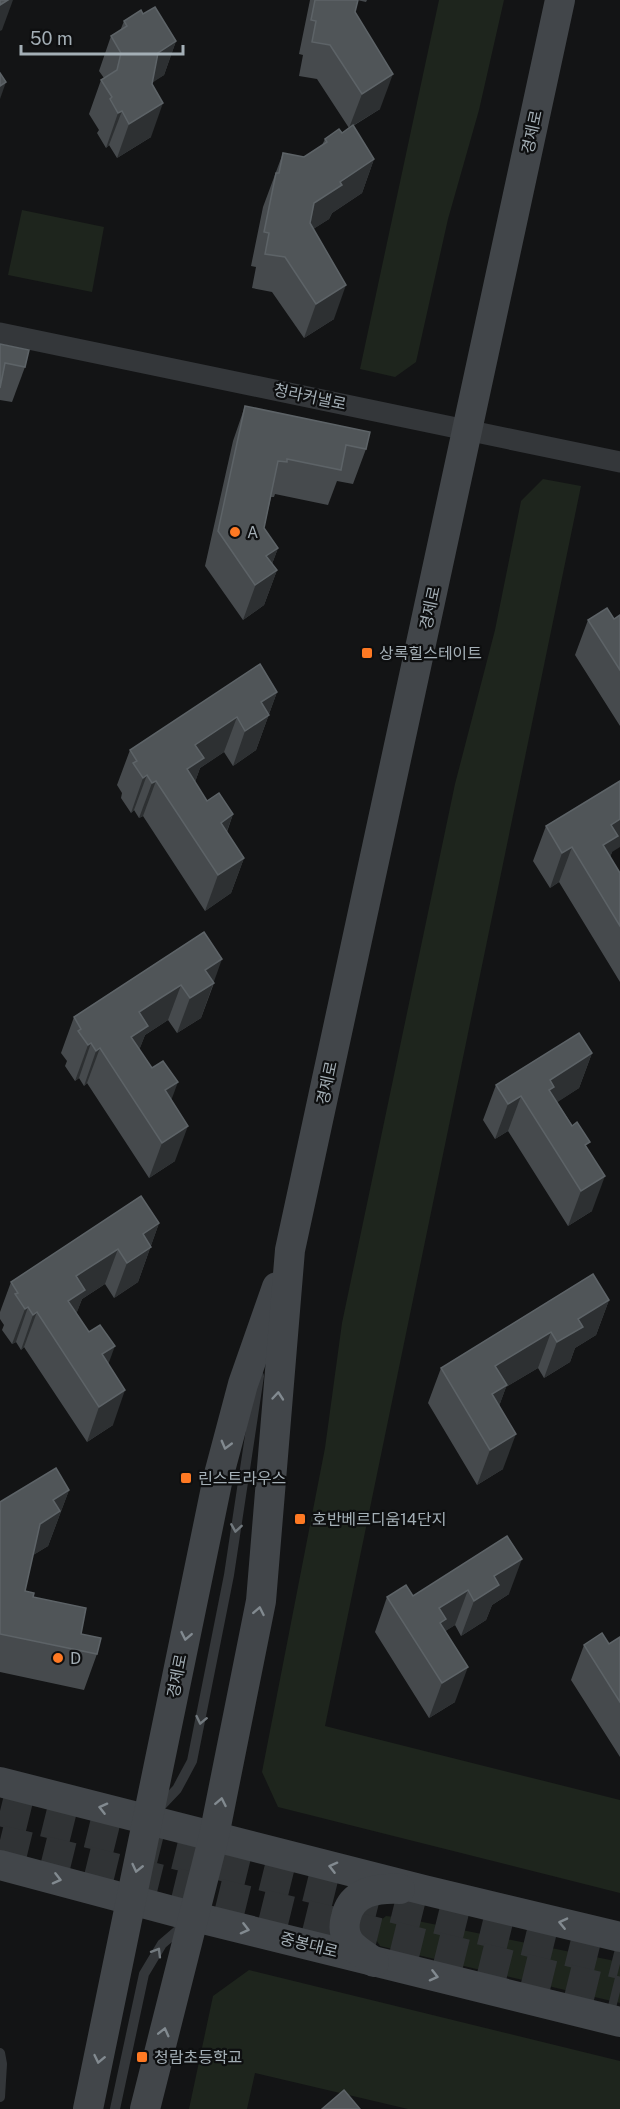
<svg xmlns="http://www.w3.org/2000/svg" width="620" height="2109" viewBox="0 0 620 2109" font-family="'Public Sans','Noto Sans KR',sans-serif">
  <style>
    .green { fill: #1e251d }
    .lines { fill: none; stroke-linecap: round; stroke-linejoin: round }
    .secondary-tunnel { stroke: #303335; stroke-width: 30; stroke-dasharray: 30 15; stroke-linecap: butt }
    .service { stroke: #34373a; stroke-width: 10 }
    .minor { stroke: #34373a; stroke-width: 21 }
    .secondary { stroke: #42464a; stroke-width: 30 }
    .wall { fill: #464a4d }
    .shaded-wall { fill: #2d3032 }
    .building { fill: #505558; stroke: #5d6367; stroke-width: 1.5 }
    .oneway { stroke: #828a90 }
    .oneway2 { stroke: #72797e }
    .poi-dot { fill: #fe7923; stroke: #0e0f10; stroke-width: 2 }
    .labels { text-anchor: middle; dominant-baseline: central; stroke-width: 4.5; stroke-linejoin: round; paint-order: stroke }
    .street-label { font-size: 16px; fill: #a4afb6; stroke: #0e0f10 }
    .poi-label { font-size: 16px; fill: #a4afb6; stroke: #0e0f10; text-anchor: start }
  </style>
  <rect width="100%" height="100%" fill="#131415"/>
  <!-- green -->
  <g class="green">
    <polygon points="439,0 504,0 479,110 448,219 416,362 395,377 360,369"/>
    <polygon points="22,210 104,227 92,292 8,275"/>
    <polygon points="543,479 581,486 325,1726 620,1800 620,1893 278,1807 262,1772 325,1448 342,1323 455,784 495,630 521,501"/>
    <polygon points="386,1916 403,1918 620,1962 620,2003 380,1946 373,1935 375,1925"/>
    <polygon points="249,1970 620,2061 620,2109 408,2109 255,2073 247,2109 189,2109 213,1996"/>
  </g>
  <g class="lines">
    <!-- secondary-tunnel -->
    <g class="secondary-tunnel">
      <polyline points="0,1811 620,1964"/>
      <polyline points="0,1840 620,1992"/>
    </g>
    <!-- service -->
    <g class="service">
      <polyline points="159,1808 177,1789 192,1761 229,1575 259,1376"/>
      <polyline points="0,2053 2,2064 0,2097"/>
      <polyline points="115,2109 144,1974 162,1944 183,1926"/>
    </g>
    <!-- minor -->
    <polyline class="minor" points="0,333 620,462"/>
    <!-- secondary -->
    <g class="secondary">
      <polyline points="0,1782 424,1890 620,1937"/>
      <polyline points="0,1865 195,1917 620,2022"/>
      <path d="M374,1962C366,1956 352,1948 348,1940C344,1933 344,1924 346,1917C352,1891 378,1888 400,1889"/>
      <polyline points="88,2109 218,1478 243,1384 277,1287"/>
      <polyline points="145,2109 214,1836 261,1601 290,1250 560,0"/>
    </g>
  </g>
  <!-- wall -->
  <g class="wall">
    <polygon points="310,0 367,0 366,2 357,0 355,12 380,109 353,126 374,159 362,193 332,213 329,219 313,229 334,319 304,338 272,292 252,288 256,267 251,266 263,207 283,153 304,157 322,145 325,139 342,133 349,128 317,79 299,76 303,55 299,54"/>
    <polygon points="143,14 176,41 164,75 152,82 151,137 117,158 109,145 106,148 97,133 99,130 89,114 101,80 104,78 99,71 111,36 120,31 124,21"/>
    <polygon points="0,344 25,367 12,402 0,400"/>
    <polygon points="245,406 366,449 353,484 337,481 328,505 275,494 274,497 271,497 264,528 278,548 272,564 277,570 264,605 243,620 205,566 233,441"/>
    <polygon points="620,615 620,726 575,655 588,620 614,619"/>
    <polygon points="277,692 256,750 233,766 224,752 200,768 195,782 207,801 233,814 227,832 244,858 231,893 205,911 143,816 139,818 134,810 131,813 121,798 122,793 117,785 130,750"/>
    <polygon points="546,826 612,852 610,857 620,873 620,982 559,882 550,888 533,861"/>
    <polygon points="204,932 214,983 201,1018 177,1033 168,1020 145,1035 139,1050 171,1100 175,1161 149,1178 87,1083 84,1086 79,1078 75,1081 65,1066 67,1061 61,1053 74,1017"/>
    <polygon points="592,1053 579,1088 557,1102 588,1149 592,1211 568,1226 508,1131 495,1139 483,1120 496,1085"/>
    <polygon points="159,1223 138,1282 114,1298 105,1284 82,1299 76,1314 108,1364 113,1425 87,1442 24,1347 21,1350 16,1342 12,1344 2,1330 4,1325 0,1319 0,1312 11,1282"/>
    <polygon points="609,1300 596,1335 575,1348 570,1362 544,1378 538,1368 506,1387 499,1406 503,1469 477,1485 428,1403 441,1368"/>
    <polygon points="69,1490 48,1546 33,1555 25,1591 81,1634 97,1654 84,1690 0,1672 0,1502"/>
    <polygon points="507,1536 509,1594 492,1605 486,1620 461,1636 455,1625 445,1631 455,1702 429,1718 375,1632 387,1597 413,1596"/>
    <polygon points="620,1637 620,1757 571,1680 584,1645 609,1644"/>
  </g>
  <!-- shaded-wall -->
  <g class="shaded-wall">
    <polygon points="8,0 13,0 2,30 0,31 0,5"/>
    <polygon points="176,41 164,75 146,87 158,53"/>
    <polygon points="393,74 380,109 349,128 362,94"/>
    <polygon points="6,82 0,99 0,86"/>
    <polygon points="163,103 151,137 117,158 129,124"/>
    <polygon points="122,111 109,145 106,148 118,113"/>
    <polygon points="374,159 362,193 332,213 329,219 301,237 314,203 340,182"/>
    <polygon points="346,285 334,319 304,338 316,304"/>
    <polygon points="278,548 267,577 277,570 264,605 243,620 266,556"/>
    <polygon points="277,692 256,750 233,766 245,731 261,702"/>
    <polygon points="237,717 224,752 200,768 191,793 174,804 195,745"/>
    <polygon points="147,775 134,810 131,813 143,778"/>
    <polygon points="156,781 143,816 139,818 152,783"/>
    <polygon points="233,814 220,850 221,823"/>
    <polygon points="620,819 620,847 612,852 605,871 591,878 611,825"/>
    <polygon points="572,847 559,882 550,888 562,853"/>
    <polygon points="244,858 231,893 205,911 218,875"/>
    <polygon points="222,959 201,1018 177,1033 190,998 205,970"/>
    <polygon points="181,985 168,1020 145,1035 135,1061 118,1072 139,1012"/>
    <polygon points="91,1043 79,1078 75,1081 88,1045"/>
    <polygon points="100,1048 87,1083 84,1086 96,1051"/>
    <polygon points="592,1053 579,1088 547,1109 550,1080"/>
    <polygon points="178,1082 165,1117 165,1090"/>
    <polygon points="521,1096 508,1131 495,1139 508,1104"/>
    <polygon points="188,1126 175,1161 149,1178 162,1143"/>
    <polygon points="605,1176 592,1211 568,1226 581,1191"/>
    <polygon points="159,1223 138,1282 114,1298 127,1263 143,1234"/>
    <polygon points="118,1249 105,1284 82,1299 72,1325 55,1336 76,1276"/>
    <polygon points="609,1300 596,1335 575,1348 570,1362 544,1378 557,1342 578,1319"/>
    <polygon points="28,1307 16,1342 12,1344 25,1309"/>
    <polygon points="37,1312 24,1347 21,1350 33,1315"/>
    <polygon points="551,1332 538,1368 506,1387 494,1420 479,1429 495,1366"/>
    <polygon points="115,1346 102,1381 102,1354"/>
    <polygon points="125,1390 113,1425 87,1442 99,1407"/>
    <polygon points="516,1434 503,1469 477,1485 490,1450"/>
    <polygon points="69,1490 48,1546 27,1559 40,1524 53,1500"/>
    <polygon points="522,1559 509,1594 492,1605 486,1620 461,1636 474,1601 494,1576"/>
    <polygon points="468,1590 455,1625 441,1634 439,1608"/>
    <polygon points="468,1667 455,1702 429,1718 442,1683"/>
  </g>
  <!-- building -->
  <g class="building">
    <polygon points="0,0 8,0 0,5"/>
    <polygon points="315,0 358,0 355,12 393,74 362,94 330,45 312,42 316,21 311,20"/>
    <polygon points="155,7 176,41 158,53 152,84 163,103 129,124 122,111 118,113 110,99 112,97 101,80 117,70 121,53 111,36 127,26 124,21 141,10 143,14"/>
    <polygon points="0,73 6,82 0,86"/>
    <polygon points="353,125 374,159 340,182 342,185 314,203 310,223 346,285 316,304 285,257 265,254 269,233 264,232 276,173 279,173 283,153 304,157 327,142 325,139 339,129 342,133"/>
    <polygon points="0,344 29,350 25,367 5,363 0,388"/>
    <polygon points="245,406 370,432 366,449 346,445 341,470 287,459 287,462 278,461 264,528 278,548 266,556 277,570 255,585 218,531"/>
    <polygon points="607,608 614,619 620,615 620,670 588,620"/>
    <polygon points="260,664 277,692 261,702 269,715 245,731 237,717 195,745 204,758 187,769 207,801 219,793 233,814 221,823 244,858 218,875 156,781 152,783 147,775 143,778 133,763 137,761 130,750"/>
    <polygon points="620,781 620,819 611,825 618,836 603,845 620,873 620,926 572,847 562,853 546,826"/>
    <polygon points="204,932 222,959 205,970 214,983 190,998 181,985 162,997 139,1012 148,1026 131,1037 152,1068 163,1061 178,1082 165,1090 188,1126 162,1143 100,1048 96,1051 91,1043 88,1045 78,1031 81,1029 74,1017"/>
    <polygon points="579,1033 592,1053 550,1080 554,1087 549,1090 572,1126 577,1122 590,1142 585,1145 605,1176 581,1191 521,1096 508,1104 496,1085"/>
    <polygon points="141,1196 159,1223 143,1234 151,1247 127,1263 118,1249 76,1276 85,1290 68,1301 89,1332 100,1325 115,1346 102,1354 125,1390 99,1407 37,1312 33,1315 28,1307 25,1309 15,1294 18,1293 11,1282"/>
    <polygon points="593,1274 609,1300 578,1319 583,1327 557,1342 551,1332 495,1366 507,1385 492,1394 516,1434 490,1450 441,1368"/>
    <polygon points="56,1468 69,1490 53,1500 60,1511 40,1524 25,1591 34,1593 33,1597 86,1608 81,1634 101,1638 97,1654 0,1634 0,1502"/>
    <polygon points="507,1536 522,1559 494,1576 499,1585 474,1601 468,1590 439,1608 446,1619 440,1623 468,1667 442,1683 387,1597 406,1585 413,1596"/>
    <polygon points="602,1633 609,1644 620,1637 620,1702 584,1645"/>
    <polygon points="344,2090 360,2109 322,2109"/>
  </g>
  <!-- one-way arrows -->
  <defs><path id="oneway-chevron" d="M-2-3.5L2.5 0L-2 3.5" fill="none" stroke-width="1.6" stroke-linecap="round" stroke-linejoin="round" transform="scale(1.5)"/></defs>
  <g class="oneway">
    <use href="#oneway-chevron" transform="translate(278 1396) rotate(-85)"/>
    <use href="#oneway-chevron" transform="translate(226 1445) rotate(105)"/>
    <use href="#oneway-chevron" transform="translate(259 1611) rotate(-79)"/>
    <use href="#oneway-chevron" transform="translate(186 1636) rotate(101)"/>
    <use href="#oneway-chevron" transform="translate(221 1802) rotate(-79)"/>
    <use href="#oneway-chevron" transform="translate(103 1808) rotate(-166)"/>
    <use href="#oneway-chevron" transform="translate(333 1867) rotate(-166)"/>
    <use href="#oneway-chevron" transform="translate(137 1868) rotate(103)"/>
    <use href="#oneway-chevron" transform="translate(57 1879) rotate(14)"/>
    <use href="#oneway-chevron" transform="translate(563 1923) rotate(-167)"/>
    <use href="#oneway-chevron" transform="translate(245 1929) rotate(14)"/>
    <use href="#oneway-chevron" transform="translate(434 1976) rotate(14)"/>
    <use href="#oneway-chevron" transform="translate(164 2032) rotate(-76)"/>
    <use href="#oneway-chevron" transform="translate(99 2059) rotate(102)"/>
  </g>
  <g class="oneway2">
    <use href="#oneway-chevron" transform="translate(236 1528) rotate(99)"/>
    <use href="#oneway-chevron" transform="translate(201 1720) rotate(102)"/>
    <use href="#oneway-chevron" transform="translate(157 1952) rotate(-59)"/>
  </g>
  <!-- markers -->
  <g class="poi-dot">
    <circle cx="235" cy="532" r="6"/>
    <rect x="361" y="647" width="12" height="12" rx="3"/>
    <rect x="180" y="1472" width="12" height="12" rx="3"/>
    <rect x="294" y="1513" width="12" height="12" rx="3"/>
    <circle cx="58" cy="1658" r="6"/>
    <rect x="136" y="2051" width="12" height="12" rx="3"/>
  </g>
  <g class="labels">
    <!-- street labels -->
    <g class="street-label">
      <text transform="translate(532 132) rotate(-78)">경제로</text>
      <text transform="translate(310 397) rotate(12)">청라커낼로</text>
      <text transform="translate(430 608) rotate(-78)">경제로</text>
      <text transform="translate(327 1083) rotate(-78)">경제로</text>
      <text transform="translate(177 1676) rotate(-79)">경제로</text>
      <text transform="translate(309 1945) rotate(14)">중봉대로</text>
    </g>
    <!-- poi labels -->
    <g class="poi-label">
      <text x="247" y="532">A</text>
      <text x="379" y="653">상록힐스테이트</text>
      <text x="198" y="1478">린스트라우스</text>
      <text x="312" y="1519">호반베르디움14단지</text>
      <text x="70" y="1658">D</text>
      <text x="154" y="2057">청람초등학교</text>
    </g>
  </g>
  <!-- scale -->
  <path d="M21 45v9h162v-9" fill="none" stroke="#a4afb6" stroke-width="3"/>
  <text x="30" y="45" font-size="18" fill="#a4afb6" stroke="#0e0f10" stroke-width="4.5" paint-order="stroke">50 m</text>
</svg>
